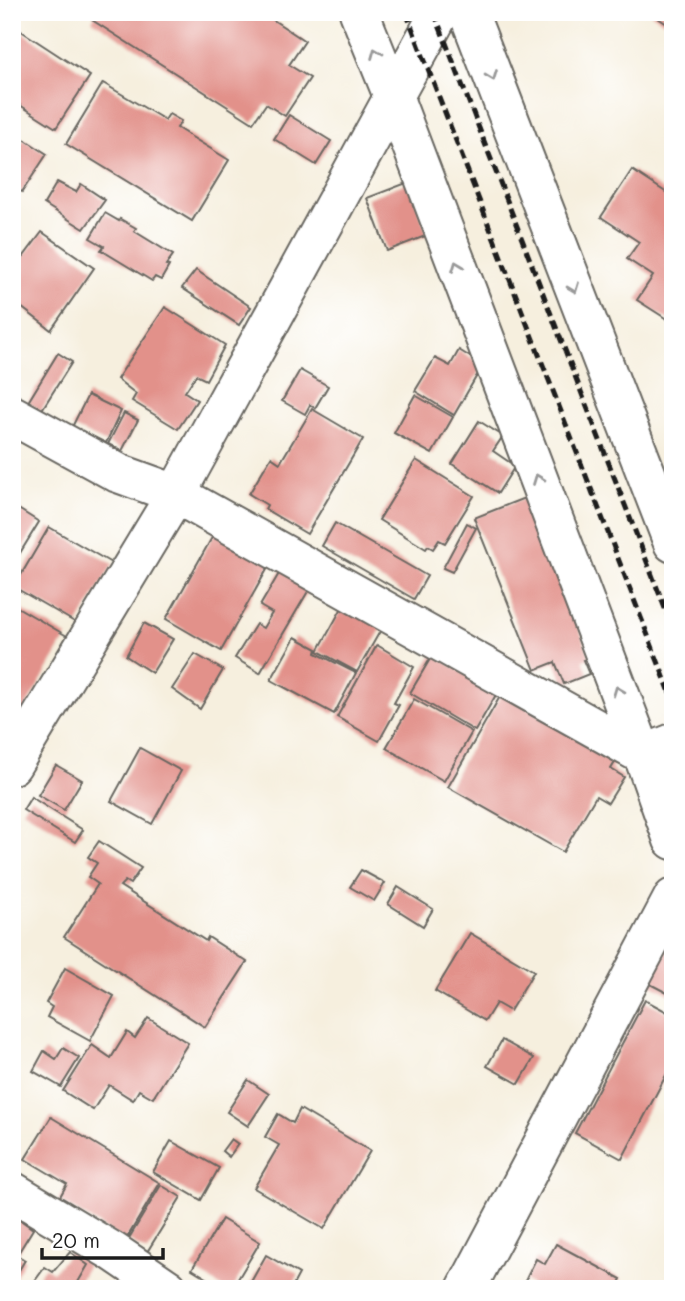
<svg xmlns="http://www.w3.org/2000/svg" width="685" height="1301" viewBox="0 0 685 1301" font-family="Mali,sans-serif">
  <style>
    .building { fill: #e2918a }
    .lines { fill: none; stroke-linecap: round; stroke-linejoin: round }
    .street-casing { stroke: #686660; stroke-width: 42 }
    .street { stroke: #fff; stroke-width: 38 }
    .rail { stroke: #1c1c1c; stroke-width: 5; stroke-dasharray: 10 5; stroke-linecap: butt }
    .oneway { stroke: #999 }
  </style>
  <rect width="100%" height="100%" fill="#fff"/>
  <filter id="ink" filterUnits="userSpaceOnUse"><feTurbulence type="fractalNoise" baseFrequency=".0143" numOctaves="2"/><feDisplacementMap in="SourceGraphic" scale="14" xChannelSelector="R" yChannelSelector="G"/><feConvolveMatrix kernelMatrix="1 2 1 2 8 2 1 2 1" color-interpolation-filters="sRGB"/></filter>
  <filter id="wash" filterUnits="userSpaceOnUse"><feTurbulence type="fractalNoise" baseFrequency=".00686" numOctaves="4" result="noise"/><feDisplacementMap in="SourceGraphic" scale="28" xChannelSelector="R" yChannelSelector="G"/><feGaussianBlur stdDeviation="1.57" result="paint"/><feColorMatrix in="noise" values="0 0 0 0 0 0 0 0 0 0 0 0 0 0 0 0 0 1.4 0 .05"/><feComposite in="paint" operator="in"/></filter>
  <g filter="url(#wash)">
    <rect width="100%" height="100%" fill="#f6efde"/>
    <g id="blocks">
      <!-- building -->
      <g class="building">
        <polygon points="97,12 261,12 305,41 289,65 310,78 285,116 266,104 253,123 92,20"/>
        <polygon points="649,12 673,12 673,28"/>
        <polygon points="12,25 90,76 56,128 12,100"/>
        <polygon points="103,83 165,120 169,114 181,121 177,128 229,160 192,221 66,144"/>
        <polygon points="289,115 331,141 316,165 274,139"/>
        <polygon points="24,139 47,154 22,192 12,186 12,154"/>
        <polygon points="632,170 673,197 673,323 637,300 653,276 627,259 639,242 601,217"/>
        <polygon points="57,182 76,192 81,184 105,200 84,229 44,204"/>
        <polygon points="409,182 428,235 387,251 367,198"/>
        <polygon points="105,213 119,221 120,219 136,228 134,231 173,255 166,265 169,266 161,280 155,277 152,281 101,250 104,246 90,238"/>
        <polygon points="42,232 94,268 51,330 12,300 12,296 18,288 12,283 12,272"/>
        <polygon points="196,270 251,307 239,325 182,288"/>
        <polygon points="165,307 225,345 206,380 196,375 185,392 197,400 178,429 132,401 136,394 117,379"/>
        <polygon points="459,350 483,365 454,415 415,391 435,358 450,366"/>
        <polygon points="58,353 72,362 41,411 28,402"/>
        <polygon points="300,370 328,386 315,408 310,405 305,414 282,401"/>
        <polygon points="88,395 121,411 106,443 72,427"/>
        <polygon points="415,395 453,417 432,454 394,433"/>
        <polygon points="312,409 363,439 307,534 265,509 267,505 249,494 271,457 280,463"/>
        <polygon points="124,413 138,420 122,451 108,444"/>
        <polygon points="479,421 503,436 493,451 515,466 498,493 452,464"/>
        <polygon points="416,460 474,496 445,543 439,540 433,549 428,546 426,549 379,520"/>
        <polygon points="527,497 591,658 583,660 589,674 564,684 555,662 535,670 474,518"/>
        <polygon points="12,505 39,522 12,566"/>
        <polygon points="335,523 427,576 414,599 322,546"/>
        <polygon points="467,523 476,528 452,572 443,568"/>
        <polygon points="219,525 274,557 221,651 166,619"/>
        <polygon points="49,527 113,564 78,624 14,587"/>
        <polygon points="284,565 310,588 260,673 235,658 256,624 263,628 272,613 260,606"/>
        <polygon points="12,604 67,636 23,712 12,706"/>
        <polygon points="344,604 383,626 357,672 318,651"/>
        <polygon points="144,623 173,639 152,673 126,656"/>
        <polygon points="295,637 317,649 316,653 356,673 334,714 271,680"/>
        <polygon points="377,645 414,667 394,703 399,705 379,741 337,717"/>
        <polygon points="195,654 223,670 200,709 172,689"/>
        <polygon points="433,654 497,693 475,731 410,693"/>
        <polygon points="502,693 617,759 611,769 624,777 608,803 596,796 563,852 448,787"/>
        <polygon points="414,699 472,732 444,781 386,748"/>
        <polygon points="140,748 181,771 152,824 111,801"/>
        <polygon points="56,765 82,780 64,810 38,795"/>
        <polygon points="31,797 83,830 75,842 23,810"/>
        <polygon points="99,841 141,868 130,884 125,881 120,886 206,941 208,937 247,962 205,1027 64,937 98,884 88,877 97,863 88,857"/>
        <polygon points="361,870 385,883 374,901 350,887"/>
        <polygon points="398,887 433,909 423,926 388,904"/>
        <polygon points="470,933 534,971 510,1011 496,1003 485,1021 435,991"/>
        <polygon points="668,945 673,948 673,996 648,983"/>
        <polygon points="65,968 114,996 90,1041 47,1017 52,1007 46,1003"/>
        <polygon points="645,1000 673,1015 673,1062 622,1159 575,1133"/>
        <polygon points="148,1018 188,1043 153,1098 139,1090 133,1100 109,1085 93,1110 63,1091 92,1045 111,1058 127,1032 135,1038"/>
        <polygon points="502,1040 534,1058 519,1084 487,1066"/>
        <polygon points="63,1048 79,1058 61,1087 33,1071 44,1051 56,1059"/>
        <polygon points="248,1080 269,1094 248,1126 227,1112"/>
        <polygon points="300,1109 370,1151 324,1229 254,1188 279,1145 265,1137 278,1114 293,1123"/>
        <polygon points="51,1117 160,1183 125,1241 58,1200 67,1184 25,1159"/>
        <polygon points="231,1139 238,1144 229,1157 222,1151"/>
        <polygon points="171,1141 219,1168 201,1200 153,1172"/>
        <polygon points="161,1185 181,1197 147,1252 128,1240"/>
        <polygon points="12,1214 33,1229 17,1255 25,1260 12,1282"/>
        <polygon points="222,1219 260,1242 232,1289 225,1289 192,1269"/>
        <polygon points="556,1244 621,1279 616,1289 529,1289 531,1284 525,1281 536,1259 545,1264"/>
        <polygon points="70,1252 88,1265 74,1289 44,1289 34,1282 45,1267 53,1272"/>
        <polygon points="266,1255 299,1274 291,1289 247,1289"/>
      </g>
    </g>
  </g>
  <g filter="url(#ink)">
    <use href="#blocks" fill-opacity="0" stroke="#686660" stroke-width="2"/>
    <g class="lines">
      <!-- street casing -->
      <g class="street-casing">
        <g id="street">
          <polyline points="359,12 393,96 643,755 673,840"/>
          <polyline points="468,12 673,543"/>
          <polyline points="12,415 118,473 176,494 643,755"/>
          <polyline points="643,755 673,743"/>
          <polyline points="12,765 176,494 440,12"/>
          <polyline points="12,1191 112,1251 168,1289"/>
          <polyline points="466,1289 673,898"/>
        </g>
      </g>
      <!-- street -->
      <use href="#street" class="street"/>
      <!-- rail -->
      <g class="rail">
        <polyline points="406,12 673,700"/>
        <polyline points="434,12 673,629"/>
      </g>
    </g>
    <!-- one-way arrows -->
    <defs><path id="oneway-chevron" d="M-2-3.5L2.5 0L-2 3.5" fill="none" stroke-width="1.6" stroke-linecap="round" stroke-linejoin="round" transform="scale(1.75)"/></defs>
    <g class="oneway">
      <use href="#oneway-chevron" transform="translate(376 53) rotate(-112)"/>
      <use href="#oneway-chevron" transform="translate(492 76) rotate(69)"/>
      <use href="#oneway-chevron" transform="translate(457 266) rotate(-111)"/>
      <use href="#oneway-chevron" transform="translate(574 288) rotate(69)"/>
      <use href="#oneway-chevron" transform="translate(538 479) rotate(-111)"/>
      <use href="#oneway-chevron" transform="translate(618 691) rotate(-111)"/>
    </g>
  </g>
  <!-- margin -->
  <rect width="685" height="1301" fill="none" stroke="#fff" stroke-width="42"/>
  <!-- scale -->
  <path d="M42 1248v10h121v-10" fill="none" stroke="#1c1c1c" stroke-width="3.5"/>
  <text x="52" y="1248" font-size="21" fill="#1c1c1c" stroke="#ffffff" stroke-width="5" paint-order="stroke">20 m</text>
</svg>
